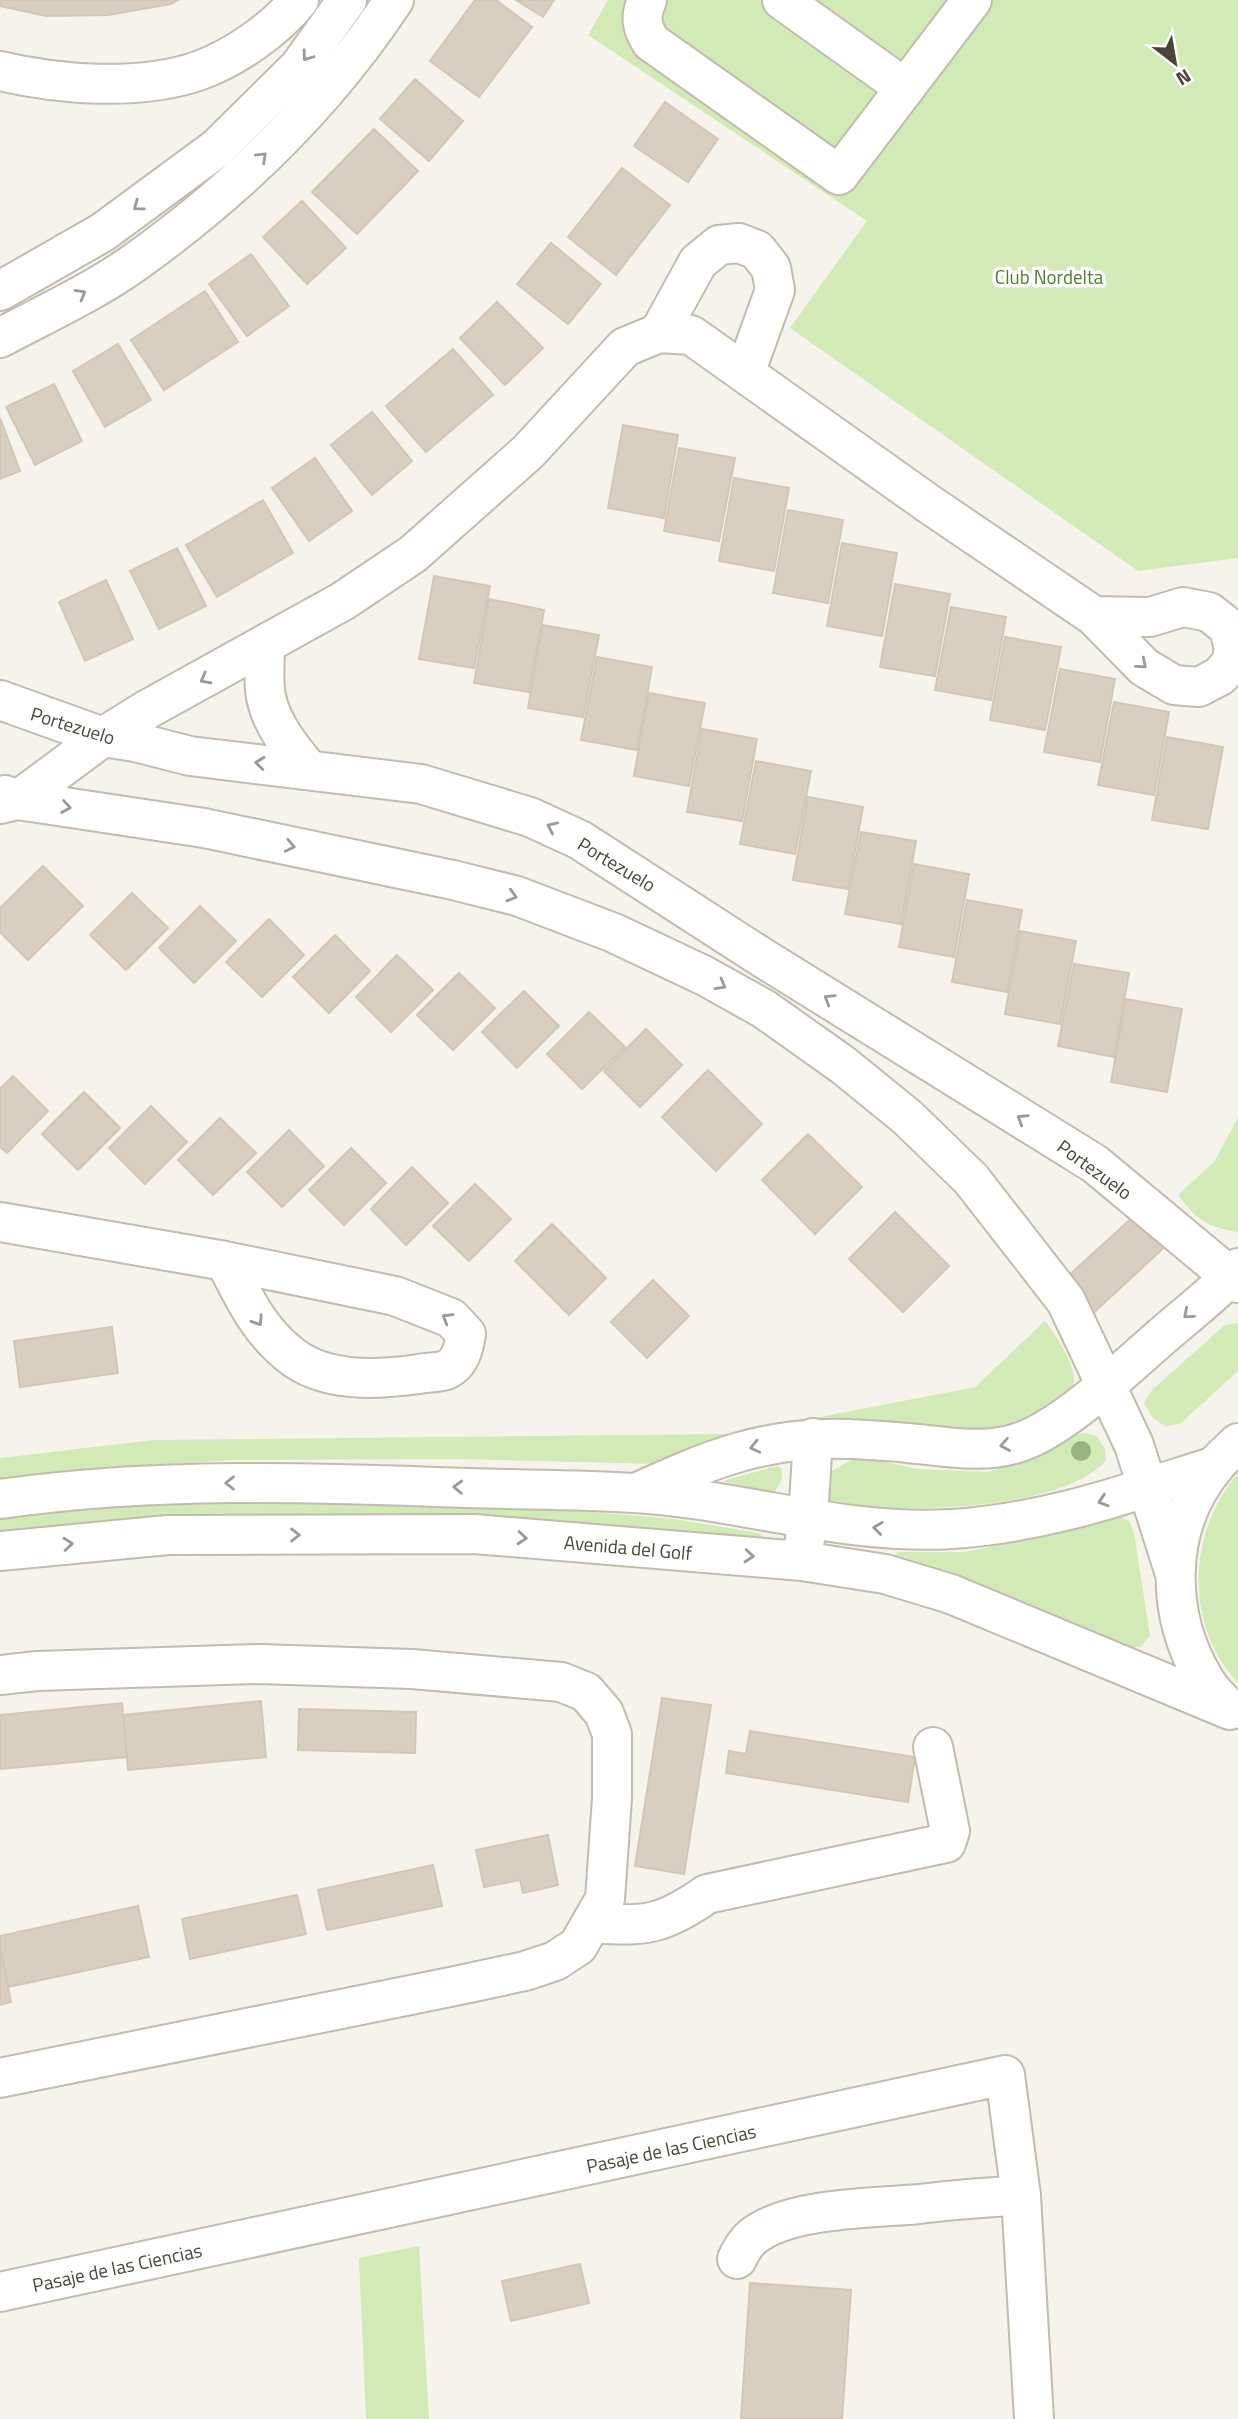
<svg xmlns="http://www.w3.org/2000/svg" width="1238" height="2419" viewBox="0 0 1238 2419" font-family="'Titillium Web',sans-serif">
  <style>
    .green { fill: #d2eab5 }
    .building { fill: #d8cfc1; stroke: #d3c7b4; stroke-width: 2 }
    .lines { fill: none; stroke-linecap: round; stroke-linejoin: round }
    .minor-casing { stroke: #c2bbae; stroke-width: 42 }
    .minor { stroke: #fff; stroke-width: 38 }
    .tree { fill: #97b381 }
    .oneway { stroke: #9c9892 }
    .labels { text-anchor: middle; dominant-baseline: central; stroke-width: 7; stroke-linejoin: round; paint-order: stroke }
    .park-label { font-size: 19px; fill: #4a7f2a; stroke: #fff }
    .street-label { font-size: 19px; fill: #4b4439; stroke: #fff }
  </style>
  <rect width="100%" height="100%" fill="#f6f3ec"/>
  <!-- green -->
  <g class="green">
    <polygon points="608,0 1238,0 1238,558 1138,571 790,328 867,221 588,35"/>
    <path d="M1238,1117V1232C1204,1226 1199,1221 1178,1195L1215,1161Z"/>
    <path d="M1045,1321C1056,1336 1083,1373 1071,1391C1065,1402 1040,1420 1030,1430L657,1464L455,1459L234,1460L69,1470L0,1478V1458L153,1440L732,1434L975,1387Z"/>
    <polygon points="1238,1323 1238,1371 1181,1423 1166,1427 1152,1417 1144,1403 1152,1390 1225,1325"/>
    <path d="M1084,1433L1097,1436L1105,1449L1106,1460C1068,1506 936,1510 879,1508C861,1508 842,1510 826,1501L830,1472L851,1460L865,1457L916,1469L988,1472L1046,1453L1071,1436Z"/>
    <path d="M777,1466L781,1468C784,1477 780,1485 774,1492H766L723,1481Z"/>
    <path d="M1238,1474V1683C1184,1625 1187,1532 1238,1474Z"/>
    <polygon points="233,1500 488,1503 674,1519 759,1533 764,1539 0,1537 0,1516 46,1511"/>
    <polygon points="1113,1513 1129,1521 1134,1533 1150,1635 1141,1647 1132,1647 895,1561 893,1556 898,1552 964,1552 1052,1535"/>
    <polygon points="419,2246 429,2419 366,2419 359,2258"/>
  </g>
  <!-- building -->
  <g class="building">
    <polygon points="0,0 178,0 171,4 108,15 46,16 0,6"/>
    <polygon points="475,0 496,0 532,27 479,97 430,61"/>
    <polygon points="516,0 554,0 543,17"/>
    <polygon points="415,79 463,121 429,161 380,119"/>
    <polygon points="665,102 718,139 688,182 634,146"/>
    <polygon points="374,129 418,171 357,234 312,192"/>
    <polygon points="622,168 670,205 616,275 568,237"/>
    <polygon points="302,201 346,248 307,284 263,237"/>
    <polygon points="551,243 601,284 568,324 517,284"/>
    <polygon points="251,254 289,306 247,336 209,284"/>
    <polygon points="205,291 238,342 164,390 131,340"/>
    <polygon points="497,302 543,348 505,385 460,338"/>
    <polygon points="118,344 151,400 105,427 73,371"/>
    <polygon points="453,349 493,395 426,452 386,406"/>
    <polygon points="54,384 82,441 35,465 6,407"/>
    <polygon points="372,412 412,461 372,495 331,445"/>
    <polygon points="0,418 20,471 0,479"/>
    <polygon points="623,425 678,435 664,518 608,508"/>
    <polygon points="679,448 735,458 719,541 664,531"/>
    <polygon points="315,458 352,511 309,541 272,488"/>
    <polygon points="734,478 789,488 774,571 719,561"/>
    <polygon points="263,500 293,553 217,597 186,545"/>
    <polygon points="788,510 843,520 828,603 773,593"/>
    <polygon points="842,543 897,553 882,636 827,626"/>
    <polygon points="177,548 206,606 159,629 130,571"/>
    <polygon points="434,576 490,586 474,668 419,659"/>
    <polygon points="106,580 133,639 85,661 59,602"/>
    <polygon points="895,584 950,594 935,676 880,667"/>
    <polygon points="489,599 544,610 529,692 474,683"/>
    <polygon points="951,607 1006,617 991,700 935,690"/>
    <polygon points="543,625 599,635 583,717 528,708"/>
    <polygon points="1005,637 1061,647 1045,730 990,720"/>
    <polygon points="597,657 652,667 637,750 581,740"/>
    <polygon points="1060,669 1115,679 1100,762 1044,752"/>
    <polygon points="649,693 705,703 689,786 634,776"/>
    <polygon points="1114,702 1169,712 1154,795 1098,785"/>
    <polygon points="702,729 757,739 742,821 687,812"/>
    <polygon points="1167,737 1223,747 1208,829 1152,820"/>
    <polygon points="756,761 811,771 795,854 740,844"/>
    <polygon points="808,797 863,807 848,889 793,880"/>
    <polygon points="861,832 916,841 901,924 845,914"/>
    <polygon points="914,864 969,874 954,957 899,947"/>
    <polygon points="43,866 83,906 28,960 0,932 0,908"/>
    <polygon points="132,893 168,928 126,970 90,935"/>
    <polygon points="967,900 1022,910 1007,992 952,982"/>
    <polygon points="200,906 236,941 194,983 159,948"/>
    <polygon points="269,919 304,955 262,997 226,962"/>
    <polygon points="1020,931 1076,941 1060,1024 1005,1014"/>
    <polygon points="335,935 370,971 329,1013 293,977"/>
    <polygon points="397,955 433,990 391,1032 356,997"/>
    <polygon points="1074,964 1129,973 1114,1057 1058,1046"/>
    <polygon points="459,973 495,1008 453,1050 417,1015"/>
    <polygon points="524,991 559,1026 517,1068 482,1032"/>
    <polygon points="1126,999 1182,1009 1167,1092 1111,1082"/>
    <polygon points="589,1012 625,1047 582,1089 547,1054"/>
    <polygon points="646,1029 682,1065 640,1107 604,1071"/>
    <polygon points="708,1070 762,1124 716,1171 662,1117"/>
    <polygon points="13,1076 48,1111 7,1153 0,1147 0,1089"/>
    <polygon points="84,1092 120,1128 78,1170 42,1134"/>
    <polygon points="151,1106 187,1142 145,1184 109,1148"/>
    <polygon points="220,1118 256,1153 213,1195 178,1160"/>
    <polygon points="289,1130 324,1166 282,1207 247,1172"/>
    <polygon points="808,1134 862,1187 815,1234 762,1180"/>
    <polygon points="351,1148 386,1183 344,1225 309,1190"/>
    <polygon points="412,1167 448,1203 406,1245 371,1209"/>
    <polygon points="475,1184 511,1219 469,1261 433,1226"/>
    <polygon points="1153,1199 1182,1231 1076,1329 1046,1296"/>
    <polygon points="895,1212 949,1266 903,1312 849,1259"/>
    <polygon points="552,1224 606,1278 569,1315 515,1261"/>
    <polygon points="653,1280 689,1316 647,1358 611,1322"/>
    <polygon points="112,1327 118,1373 20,1387 14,1341"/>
    <polygon points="662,1698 711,1705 684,1874 635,1866"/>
    <polygon points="261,1701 266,1757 128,1770 123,1715"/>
    <polygon points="122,1703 127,1757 0,1769 0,1715"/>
    <polygon points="299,1709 416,1712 415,1753 298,1750"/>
    <polygon points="750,1731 915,1757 908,1802 726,1773 729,1751 746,1754"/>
    <polygon points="548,1835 558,1885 523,1893 520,1880 484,1887 476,1850"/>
    <polygon points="433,1865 442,1906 327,1930 318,1890"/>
    <polygon points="297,1895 306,1934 190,1959 182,1919"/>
    <polygon points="138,1906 149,1957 8,1987 0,1948 0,1936"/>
    <polygon points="0,1948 11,2002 0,2005"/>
    <polygon points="580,2264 589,2303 511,2321 502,2281"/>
    <polygon points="750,2283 851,2290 842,2419 741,2419"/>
  </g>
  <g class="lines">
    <!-- minor casing -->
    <g class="minor-casing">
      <g id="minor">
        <path d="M647,0C640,17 641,26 651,42L839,175L972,0"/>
        <polyline points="782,0 905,88"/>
        <path d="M0,71C59,85 140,91 198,71C234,58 275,30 299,0"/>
        <polyline points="0,291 103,232 217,148 299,67 347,0"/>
        <polyline points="659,333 698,262 719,245 739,243 757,250 771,268 775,290 745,373"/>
        <path d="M0,338C45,314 93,292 134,263C235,191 326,103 394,0"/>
        <path d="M265,646C265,662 263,681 266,697C272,725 290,747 308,769"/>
        <polyline points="0,700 103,737 135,742 190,756 421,784 530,817 580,840 763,958 1095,1164 1238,1283"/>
        <polyline points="5,795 18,800 204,828 453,880 517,896 614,933 705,976 764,1009 843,1065 907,1117 971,1179 1066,1301 1134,1445 1175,1574"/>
        <polyline points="0,804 18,800 103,737 148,709 343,601 413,554 528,452 625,347 659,333 691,335 929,504 1094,616 1144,667 1174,685 1199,687 1220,676 1231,663 1234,649 1229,628 1209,612 1183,607 1150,617 1094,616"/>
        <path d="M0,1222L225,1261L395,1296L451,1318L466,1334C464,1348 460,1364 446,1370C438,1373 427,1372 419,1374C377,1380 324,1383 289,1354C257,1328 244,1297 225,1261"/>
        <path d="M636,1493C711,1459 765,1436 850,1439C869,1440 889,1441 908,1443C943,1446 979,1454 1014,1444C1062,1431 1128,1365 1167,1332C1191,1311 1217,1292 1238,1268"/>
        <path d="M0,1499C155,1477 312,1482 468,1488C523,1490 579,1489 634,1493C741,1499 844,1536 952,1529C1046,1523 1126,1494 1215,1466"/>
        <polyline points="804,1545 808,1519 813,1438"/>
        <polyline points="0,1551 168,1535 474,1534 802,1561 885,1574 951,1594 1230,1710"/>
        <polyline points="0,1675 37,1671 259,1664 412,1669 561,1682 586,1692 604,1713 612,1734 612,1798 605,1899 578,1946 555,1961 525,1971 455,1986 0,2078"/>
        <path d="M1228,1708C1220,1699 1210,1690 1204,1679C1165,1613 1164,1527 1215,1466C1221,1458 1230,1451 1238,1443"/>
        <path d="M592,1923C645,1927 663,1925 707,1894L946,1843L950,1831L933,1747"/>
        <path d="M737,2259C743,2247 748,2238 761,2231C799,2208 874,2208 919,2204C953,2200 986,2197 1021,2196"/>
        <polyline points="0,2292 1005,2075 1021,2196 1034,2419"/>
      </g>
    </g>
    <!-- minor -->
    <use href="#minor" class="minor"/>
  </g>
  <!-- trees -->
  <circle class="tree" cx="1081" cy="1451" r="10"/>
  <!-- one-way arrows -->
  <defs><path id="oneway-chevron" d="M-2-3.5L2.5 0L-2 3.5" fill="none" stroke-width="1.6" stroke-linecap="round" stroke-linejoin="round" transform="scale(1.75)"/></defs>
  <g class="oneway">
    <use href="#oneway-chevron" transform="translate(307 56) rotate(126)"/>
    <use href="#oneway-chevron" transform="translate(262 157) rotate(-44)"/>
    <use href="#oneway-chevron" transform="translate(138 206) rotate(144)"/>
    <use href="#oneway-chevron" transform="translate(81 294) rotate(-30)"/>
    <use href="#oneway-chevron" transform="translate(1142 664) rotate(40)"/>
    <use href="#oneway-chevron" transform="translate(205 679) rotate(152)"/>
    <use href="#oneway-chevron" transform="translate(260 763) rotate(-174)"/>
    <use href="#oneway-chevron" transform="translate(66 807) rotate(9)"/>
    <use href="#oneway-chevron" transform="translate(552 827) rotate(-155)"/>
    <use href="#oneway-chevron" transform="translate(290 846) rotate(12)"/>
    <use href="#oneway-chevron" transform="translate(512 896) rotate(17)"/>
    <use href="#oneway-chevron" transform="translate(721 985) rotate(30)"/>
    <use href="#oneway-chevron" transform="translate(829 999) rotate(-148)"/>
    <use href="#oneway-chevron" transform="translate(1022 1119) rotate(-148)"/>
    <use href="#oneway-chevron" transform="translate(1188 1314) rotate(139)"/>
    <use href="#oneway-chevron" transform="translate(447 1318) rotate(-149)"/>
    <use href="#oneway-chevron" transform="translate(258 1321) rotate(57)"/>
    <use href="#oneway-chevron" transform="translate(1005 1445) rotate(170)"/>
    <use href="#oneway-chevron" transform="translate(755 1447) rotate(167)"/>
    <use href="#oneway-chevron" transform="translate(230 1483) rotate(-180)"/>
    <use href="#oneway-chevron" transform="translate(458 1487) rotate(-178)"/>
    <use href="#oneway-chevron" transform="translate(1103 1501) rotate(162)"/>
    <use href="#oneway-chevron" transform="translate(878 1528) rotate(-173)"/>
    <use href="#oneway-chevron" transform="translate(295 1535)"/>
    <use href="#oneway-chevron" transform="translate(522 1538) rotate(5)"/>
    <use href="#oneway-chevron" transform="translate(68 1544) rotate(-5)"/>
    <use href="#oneway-chevron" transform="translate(749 1556) rotate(5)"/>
  </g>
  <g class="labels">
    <!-- park labels -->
    <g class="park-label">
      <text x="1049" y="276">Club Nordelta</text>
    </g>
    <!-- street labels -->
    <g class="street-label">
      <text transform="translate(73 725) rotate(17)">Portezuelo</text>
      <text transform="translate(617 864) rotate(31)">Portezuelo</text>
      <text transform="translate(1095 1169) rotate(36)">Portezuelo</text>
      <text transform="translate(628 1547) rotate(5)">Avenida del Golf</text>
      <text transform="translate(671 2148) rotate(-12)">Pasaje de las Ciencias</text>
      <text transform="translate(117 2267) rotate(-12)">Pasaje de las Ciencias</text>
    </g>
  </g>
  <!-- north arrow -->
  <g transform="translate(1175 63) rotate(149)" stroke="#ffffff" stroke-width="5" paint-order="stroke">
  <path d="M0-5L12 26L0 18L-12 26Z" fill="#4b4439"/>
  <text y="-10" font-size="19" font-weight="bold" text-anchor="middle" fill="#4b4439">N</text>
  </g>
</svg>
